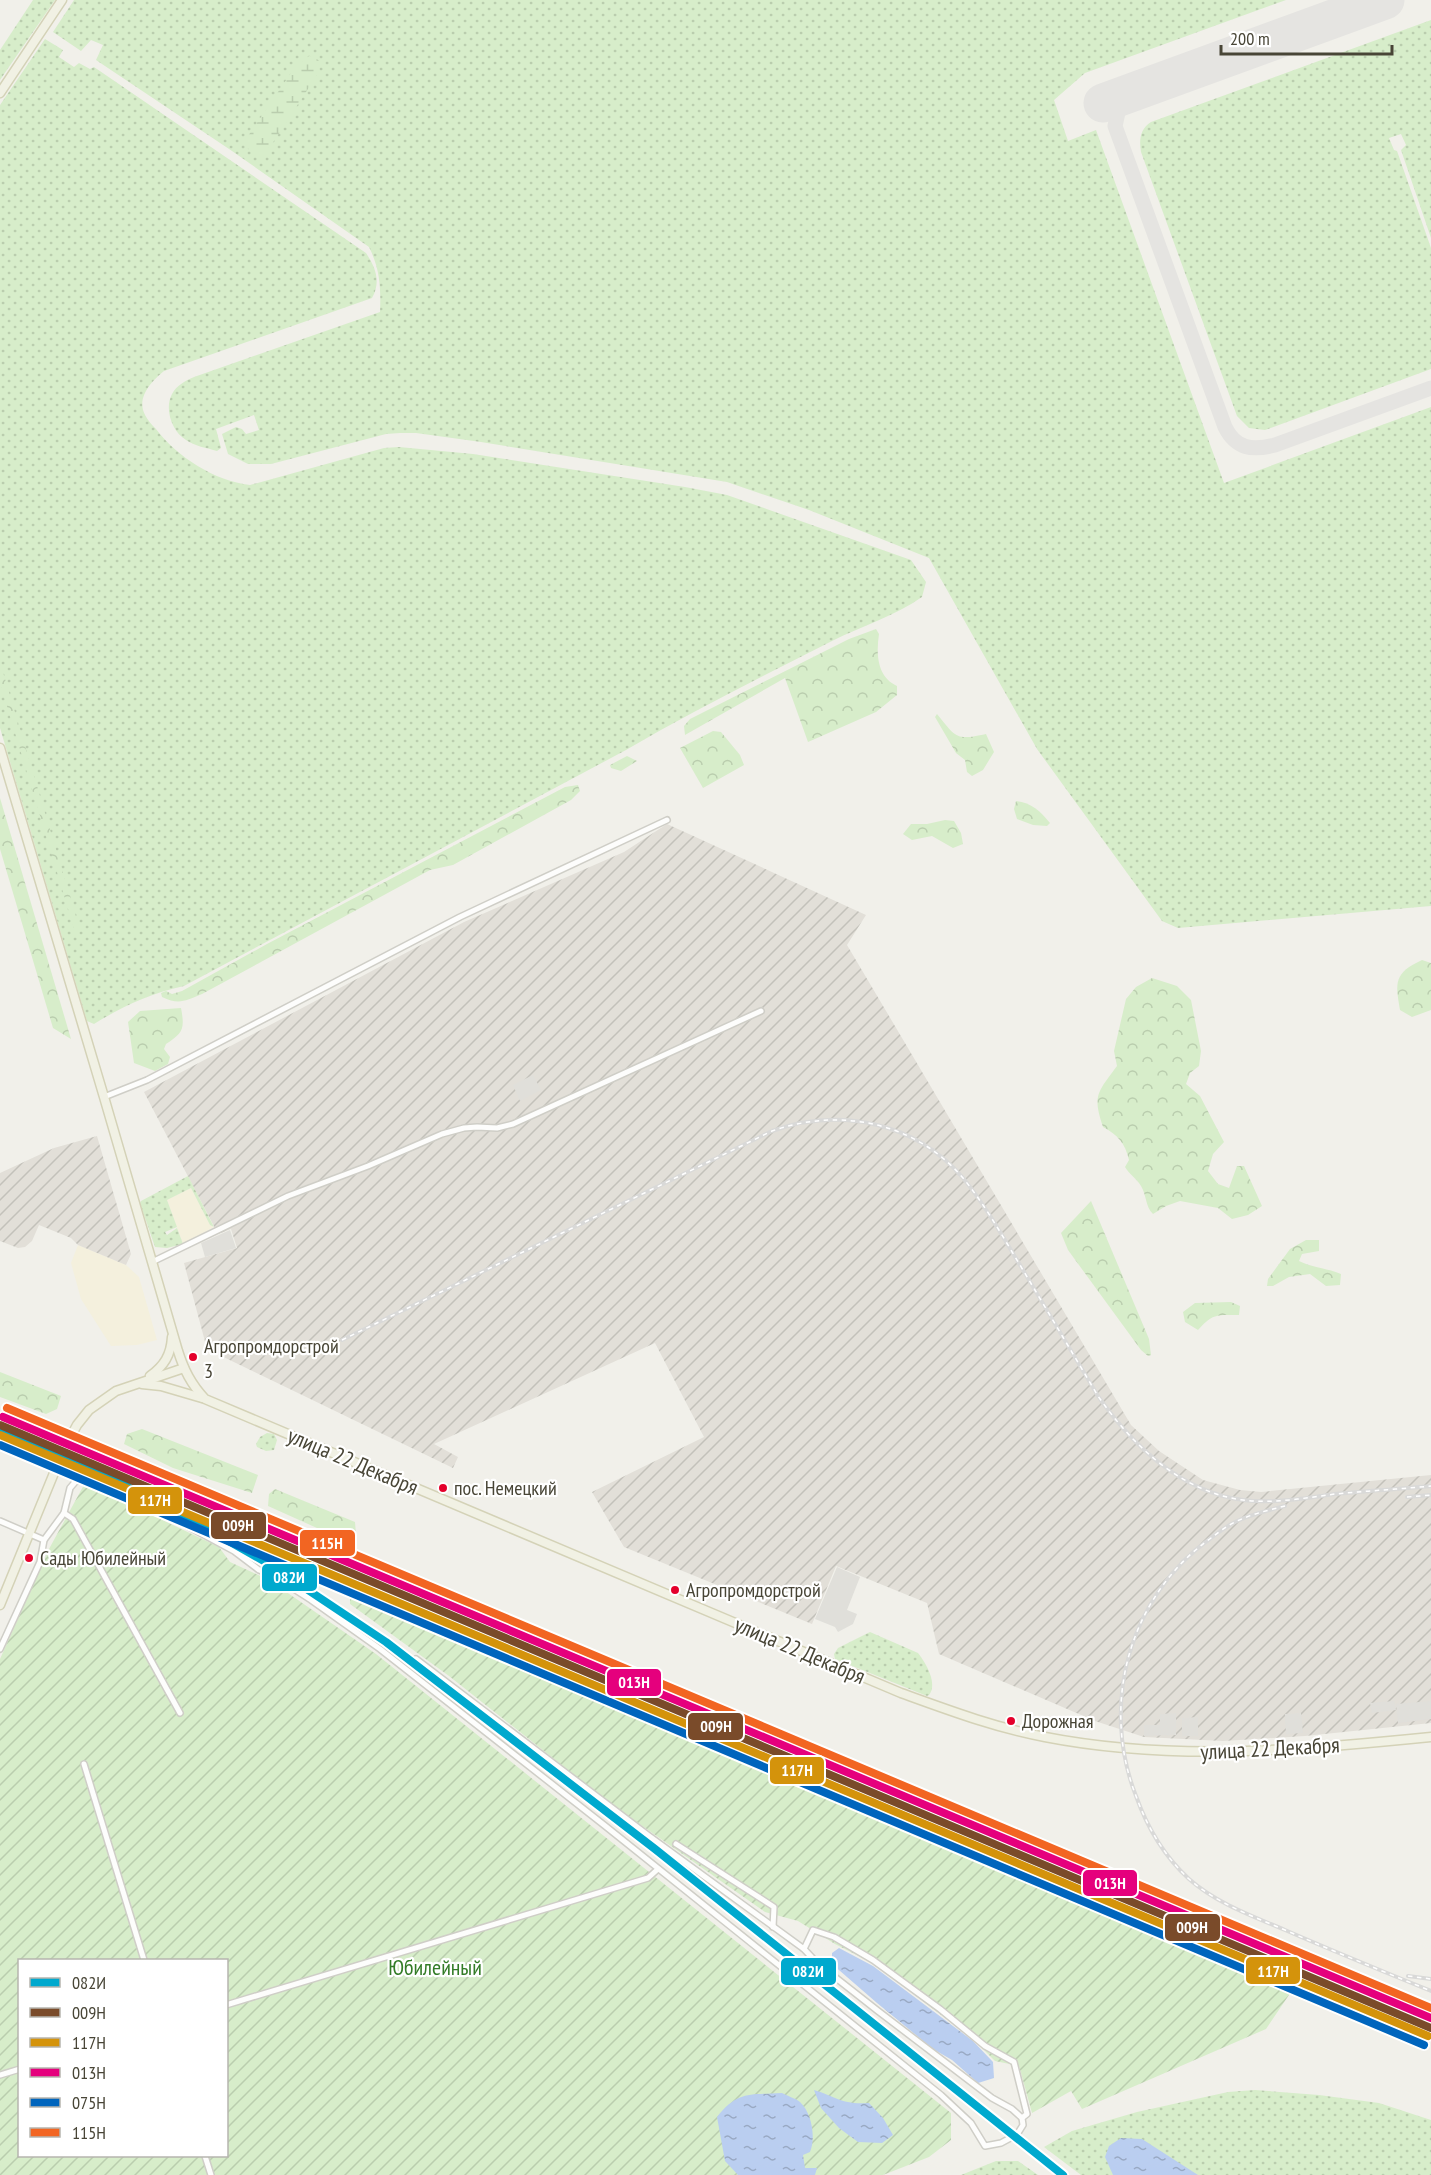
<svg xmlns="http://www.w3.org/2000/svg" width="1431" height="2175" viewBox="0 0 1431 2175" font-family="'PT Sans Narrow',sans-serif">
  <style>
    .commercial { fill: #f4f0dd }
    .industrial { fill: url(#industrial-furrows) }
    .grass { fill: url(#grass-dots) }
    .forest { fill: url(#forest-crowns) }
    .wetland { fill: url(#wetland-marsh) }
    .garden { fill: url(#garden-furrows); fill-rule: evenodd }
    .parking { fill: #e0dfda }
    .water { fill: url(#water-ripples) }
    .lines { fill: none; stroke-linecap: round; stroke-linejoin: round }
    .taxiway { stroke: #e5e4e1; stroke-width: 15 }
    .runway { stroke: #e5e4e1; stroke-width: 39 }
    .street-casing { stroke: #cfcec7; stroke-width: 8 }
    .primary-casing { stroke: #d4d2b7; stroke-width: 11 }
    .street { stroke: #fdfdfc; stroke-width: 5 }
    .primary { stroke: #f1f1e4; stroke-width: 8 }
    .rail-casing { stroke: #d9d9d8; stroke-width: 4 }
    .rail { stroke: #fff; stroke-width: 1.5; stroke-dasharray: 4.5; stroke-linecap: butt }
    .rail-1-casing { stroke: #fff; stroke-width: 12 }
    .rail-2-casing { stroke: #fff; stroke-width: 12 }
    .rail-3-casing { stroke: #fff; stroke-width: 12 }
    .rail-4-casing { stroke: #fff; stroke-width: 12 }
    .rail-5-casing { stroke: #fff; stroke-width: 12 }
    .rail-6-casing { stroke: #fff; stroke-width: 12 }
    .rail-1 { stroke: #00a9ce; stroke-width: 8 }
    .rail-2 { stroke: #7a4b2a; stroke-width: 8 }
    .rail-3 { stroke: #d4930b; stroke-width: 8 }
    .rail-4 { stroke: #e5007d; stroke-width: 8 }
    .rail-5 { stroke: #0065bd; stroke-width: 8 }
    .rail-6 { stroke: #f26522; stroke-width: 8 }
    .bus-dot { fill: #e4002b; stroke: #fff; stroke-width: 2 }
    .labels { text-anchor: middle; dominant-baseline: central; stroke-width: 4.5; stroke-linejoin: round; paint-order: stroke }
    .bus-label { font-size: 20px; fill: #484536; stroke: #fff; text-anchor: start }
    .street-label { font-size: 22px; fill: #484536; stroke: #fff }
    .park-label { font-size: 22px; fill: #337c27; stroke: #fff }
    .line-badge { stroke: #fff; stroke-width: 2 }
    .badge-label { font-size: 16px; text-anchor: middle; font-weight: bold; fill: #fff }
  </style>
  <defs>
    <pattern id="industrial-furrows" width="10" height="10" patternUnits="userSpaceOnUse" patternTransform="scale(1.5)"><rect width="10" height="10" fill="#e2dfd8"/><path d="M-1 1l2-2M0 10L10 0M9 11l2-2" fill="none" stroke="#c3c1ba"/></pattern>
    <pattern id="grass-dots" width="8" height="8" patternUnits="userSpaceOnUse" patternTransform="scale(1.5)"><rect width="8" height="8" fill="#d7edca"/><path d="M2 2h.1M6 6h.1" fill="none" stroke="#bacdae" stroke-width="1.8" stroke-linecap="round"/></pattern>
    <pattern id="forest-crowns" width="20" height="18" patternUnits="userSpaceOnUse" patternTransform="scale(1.5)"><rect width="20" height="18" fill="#d7edca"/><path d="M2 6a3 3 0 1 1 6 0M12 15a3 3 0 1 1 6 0" fill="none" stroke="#bacdae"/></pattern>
    <pattern id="wetland-marsh" width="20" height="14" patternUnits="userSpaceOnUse" patternTransform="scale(1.5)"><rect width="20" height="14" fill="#d7edca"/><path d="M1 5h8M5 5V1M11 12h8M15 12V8" fill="none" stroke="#bacdae"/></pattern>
    <pattern id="garden-furrows" width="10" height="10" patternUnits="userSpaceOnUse" patternTransform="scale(1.5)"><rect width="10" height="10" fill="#d7edca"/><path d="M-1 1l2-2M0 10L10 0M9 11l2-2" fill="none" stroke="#bacdae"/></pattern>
    <pattern id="water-ripples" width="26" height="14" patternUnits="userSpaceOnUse" patternTransform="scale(1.5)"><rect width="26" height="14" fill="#bacef0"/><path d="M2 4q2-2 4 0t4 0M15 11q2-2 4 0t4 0" fill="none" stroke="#99a9c3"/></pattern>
  </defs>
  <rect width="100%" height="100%" fill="#f1f0ea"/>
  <!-- commercial -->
  <g class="commercial">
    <polygon points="191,1188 210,1225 214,1227 183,1244 167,1200"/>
    <polygon points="78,1245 126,1265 139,1277 157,1340 137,1345 111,1346 81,1299 71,1263"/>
  </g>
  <!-- industrial -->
  <g class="industrial">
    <polygon points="667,824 866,915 847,945 1131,1425 1159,1451 1203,1480 1240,1490 1261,1492 1431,1475 1431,1723 1305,1736 1223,1741 1144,1737 1095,1721 939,1654 927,1603 836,1566 812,1624 624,1547 592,1492 704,1437 655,1343 434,1444 458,1457 453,1468 207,1349 184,1263 237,1248 231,1229 218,1234 144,1092 464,922 624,852"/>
    <polygon points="97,1136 131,1254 126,1265 78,1245 71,1238 39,1225 32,1241 25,1247 18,1248 0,1241 0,1173 54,1148"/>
  </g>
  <!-- grass -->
  <g class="grass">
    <polygon points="33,0 55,0 0,80 0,50"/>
    <path d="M74,0H1286L1085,73L1054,100L1068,141L1096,130L1224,483L1431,407V906L1178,928L1162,921L1037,749L929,558L809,510L727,482L481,442L416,433H400L386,434L271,464H248L228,454L222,434L236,427L242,429L246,434L259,430L254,415L216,429L221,448L217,451C207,448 194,446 186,440C172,432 164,409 172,394C177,385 185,381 194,377L380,312C381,288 380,269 369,247L232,151L96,60L103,45L91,40L81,51L53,32Z"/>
    <path d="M1431,20V238L1401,150L1406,145L1401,134L1389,138L1394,150L1397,151L1431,248V369L1265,430L1249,428L1237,416L1141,152C1139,140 1140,129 1151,122Z"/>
    <path d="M45,39L63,50L59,57L74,67L79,63L90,69L94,67L366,253C376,268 381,282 372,298L164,371C153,380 139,394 143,410C145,417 151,424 156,429C177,457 215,481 250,485L384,448L399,447L473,454L685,487L727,495L911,560L926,582L922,597C895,616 862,626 832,641C763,676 693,711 626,750L184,986C149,994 125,1005 94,1024L87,1021L0,728V105Z"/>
    <polygon points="188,1176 214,1227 210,1225 191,1188 167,1200 177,1227 165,1232 167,1235 177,1228 183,1244 167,1248 155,1247 140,1203 141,1201"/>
    <polygon points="267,1433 274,1434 277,1440 274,1450 266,1451 257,1447 256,1444 260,1437"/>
    <path d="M870,1632L918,1653C926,1663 938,1684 929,1695L927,1696L835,1659L834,1654L838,1648Z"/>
    <polygon points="1255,2090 1319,2095 1379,2103 1431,2120 1431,2175 1081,2175 1044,2147 1072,2131 1137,2112 1228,2092"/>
    <polygon points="996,2161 1018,2161 1038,2175 961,2175"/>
  </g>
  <!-- forest -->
  <g class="forest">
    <path d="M876,629L879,634C876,654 877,677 897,686V695L876,712L808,742L785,678L685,735L684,726L690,719L849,639Z"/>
    <polygon points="0,662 80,930 75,932 0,683"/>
    <path d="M937,714C956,737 955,741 986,734L994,752L983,770L972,776L967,772L965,760L956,753L935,717Z"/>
    <polygon points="713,731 721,732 740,755 744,765 703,788 680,748"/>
    <polygon points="627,756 637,761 621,771 611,768 610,765"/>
    <path d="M578,785L580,791L571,800L453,865L430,870L202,994C185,1001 179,1005 162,997L161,993L166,991L172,994L182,991L267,944L565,787Z"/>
    <polygon points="0,798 71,1039 53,1028 0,849"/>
    <path d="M1016,801C1032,803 1040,811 1050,823L1047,826L1033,825L1017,819L1014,809Z"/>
    <polygon points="945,820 954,821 961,833 963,844 953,848 932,836 912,840 903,834 911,824 927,824"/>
    <path d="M1422,960L1431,963V1010L1412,1017L1400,1010C1395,982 1394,973 1422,960Z"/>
    <path d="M1152,978L1177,986L1191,1000L1201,1051L1199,1066L1190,1073L1186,1084L1200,1096L1224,1142L1213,1154L1208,1171L1218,1184L1229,1188L1237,1166H1244L1262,1206L1248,1215L1232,1219L1218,1208L1180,1201L1166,1206L1153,1214C1145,1206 1147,1196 1141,1186C1137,1179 1129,1174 1125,1167L1129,1160C1125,1143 1118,1135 1103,1127C1092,1095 1098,1092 1117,1066L1114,1051L1126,999L1136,987Z"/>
    <path d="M181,1008C185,1029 183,1033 166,1044L164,1049L170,1057L168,1064L155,1071L134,1063L128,1022L140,1011Z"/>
    <polygon points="1091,1201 1149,1339 1151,1355 1148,1356 1141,1350 1068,1250 1061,1233"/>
    <path d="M1306,1240H1319V1251L1302,1254L1299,1261C1313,1268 1327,1268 1341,1274L1340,1285L1326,1286L1310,1274L1289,1277L1273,1286H1267L1268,1279L1290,1249Z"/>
    <path d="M1231,1302L1240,1306L1239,1315C1217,1315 1213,1313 1198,1330L1185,1322L1183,1312L1195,1303Z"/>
    <polygon points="0,1372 61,1396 57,1409 46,1414 0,1397"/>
    <polygon points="142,1429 258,1475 252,1493 173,1468 124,1444 127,1434"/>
    <polygon points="275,1489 355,1522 357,1546 268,1506 269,1494"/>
  </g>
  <!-- wetland -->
  <polygon class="wetland" points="309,56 315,57 320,62 319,72 272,144 261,157 248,149 246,139 295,67"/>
  <!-- garden -->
  <g class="garden">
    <path d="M85,1483L219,1547L230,1562L269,1580L376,1654L951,2113V2140L929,2157L883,2175H0V1659L49,1549ZM20,1960H226V2156H20Z"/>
    <polygon points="358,1590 1010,1868 1291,1992 1266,2029 1082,2109 1071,2091 1032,2113 1019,2066 995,2061 974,2040 874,1964 835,1944 798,1921 765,1912 611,1804 449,1676 350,1604 350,1598"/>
  </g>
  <!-- parking -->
  <g class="parking">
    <polygon points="533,1075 541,1090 520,1101 513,1085"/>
    <polygon points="230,1230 236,1248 205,1257 201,1243"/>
    <polygon points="837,1567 860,1577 847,1610 857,1614 853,1624 838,1632 835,1627 815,1619"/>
    <polygon points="1394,1701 1396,1710 1372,1713 1370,1703"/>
    <polygon points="1431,1701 1431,1719 1398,1723 1396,1704"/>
    <polygon points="1176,1713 1176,1735 1144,1736 1144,1725 1160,1725 1160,1714"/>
    <polygon points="1301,1713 1303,1733 1286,1734 1285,1714"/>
    <polygon points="1198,1717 1198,1736 1182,1736 1182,1718"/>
  </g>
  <!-- water -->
  <g class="water">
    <polygon points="839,1948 873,1966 973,2041 993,2062 994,2078 978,2083 952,2060 933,2049 877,2003 832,1964 832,1953"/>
    <path d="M814,2090C837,2097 842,2105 869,2103L883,2118L893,2135L882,2143L858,2142L839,2128L821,2108Z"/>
    <path d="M782,2093C787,2096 795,2098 800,2102C812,2113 816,2138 810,2152L803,2155L805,2168H817L815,2175H738L725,2161L717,2117C738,2090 751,2095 782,2093Z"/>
    <polygon points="1121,2138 1142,2139 1198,2175 1113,2175 1105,2157 1109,2146"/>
  </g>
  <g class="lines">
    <!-- taxiway -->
    <path class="taxiway" d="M1132,93L1119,108L1115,126L1225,427C1236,449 1252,451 1275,445L1431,388"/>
    <!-- runway -->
    <polyline class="runway" points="1103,103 1385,0"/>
    <!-- street casing -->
    <g class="street-casing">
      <g id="street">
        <polyline points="104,1097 147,1080 460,917 667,820"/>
        <polyline points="152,1262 288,1196 368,1166 442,1134 464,1128 477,1127 497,1128 513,1124 761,1011"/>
        <polyline points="64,1513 73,1519 180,1713"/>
        <polyline points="0,1521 44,1540"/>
        <polyline points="0,1649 40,1562 44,1540 64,1513 70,1488 76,1481 83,1480 97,1484 165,1514 234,1551 259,1570 272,1575 311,1600 380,1649 604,1825 941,2095 971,2123 985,2146 1001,2143 1014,2136"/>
        <polyline points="416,1659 649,1836 804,1949 817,1963 878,2011 992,2098 1012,2109 1022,2118"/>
        <polyline points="84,1764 144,1960"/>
        <polyline points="676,1844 774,1907 773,1927"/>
        <polyline points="804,1949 813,1930 834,1937 873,1960 940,2009 985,2046 1014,2062 1027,2114 1022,2118 1023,2125 1018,2133"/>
        <polyline points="226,2005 648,1878 658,1869"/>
        <polyline points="0,2075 20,2069"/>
        <polyline points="205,2156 211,2175"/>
      </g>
    </g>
    <!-- primary casing -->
    <g class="primary-casing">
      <g id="primary">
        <polyline points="0,93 62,0"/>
        <path d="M0,748L104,1097L178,1351C184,1370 191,1384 205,1399L901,1693C948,1710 996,1728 1045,1737C1173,1762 1302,1750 1431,1737"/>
        <path d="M150,1376C164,1366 171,1355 172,1337"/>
        <polyline points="142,1384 161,1386 202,1398"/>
        <polyline points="0,1605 63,1451 77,1425 89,1410 116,1391 184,1368"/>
      </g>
    </g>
    <!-- street -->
    <use href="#street" class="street"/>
    <!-- primary -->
    <use href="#primary" class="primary"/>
    <!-- rail casing -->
    <g class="rail-casing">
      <g id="rail">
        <path d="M342,1340L772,1131C840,1107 915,1122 963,1178C986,1206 1004,1239 1023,1270C1048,1312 1073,1354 1098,1396C1132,1445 1181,1492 1243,1500C1273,1504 1305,1498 1335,1494C1367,1491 1399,1489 1431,1486"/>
        <polyline points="1407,1497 1431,1495"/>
        <path d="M1285,1506C1269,1510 1252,1514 1237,1521C1228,1525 1219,1532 1211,1538C1129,1596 1100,1704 1136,1796C1147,1827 1165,1857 1189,1879C1216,1903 1252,1916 1285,1930C1333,1951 1382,1971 1431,1991"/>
        <polyline points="1408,1976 1431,1979"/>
      </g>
    </g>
    <!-- rail -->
    <use href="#rail" class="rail"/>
    <!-- rail-1 casing -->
    <g class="rail-1-casing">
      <polyline id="rail-1" points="0,1429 62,1454 176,1511 269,1564 386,1642 655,1849 1063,2175"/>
    </g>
    <!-- rail-2 casing -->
    <g class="rail-2-casing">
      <polyline id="rail-2" points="0,1425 1431,2028"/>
    </g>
    <!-- rail-3 casing -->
    <g class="rail-3-casing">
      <polyline id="rail-3" points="0,1435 1428,2036"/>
    </g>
    <!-- rail-4 casing -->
    <g class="rail-4-casing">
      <polyline id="rail-4" points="3,1417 1431,2018"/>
    </g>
    <!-- rail-5 casing -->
    <g class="rail-5-casing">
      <polyline id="rail-5" points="0,1445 1424,2045"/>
    </g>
    <!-- rail-6 casing -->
    <g class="rail-6-casing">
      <polyline id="rail-6" points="7,1408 1431,2008"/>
    </g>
    <!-- rail-1 -->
    <use href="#rail-1" class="rail-1"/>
    <!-- rail-2 -->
    <use href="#rail-2" class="rail-2"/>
    <!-- rail-3 -->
    <use href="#rail-3" class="rail-3"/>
    <!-- rail-4 -->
    <use href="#rail-4" class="rail-4"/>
    <!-- rail-5 -->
    <use href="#rail-5" class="rail-5"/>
    <!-- rail-6 -->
    <use href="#rail-6" class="rail-6"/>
  </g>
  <!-- markers -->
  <g class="bus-dot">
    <circle cx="193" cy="1357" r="5"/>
    <circle cx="443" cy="1488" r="5"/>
    <circle cx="29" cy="1558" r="5"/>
    <circle cx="675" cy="1590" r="5"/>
    <circle cx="1011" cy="1721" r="5"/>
  </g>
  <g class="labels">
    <!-- bus labels -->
    <g class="bus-label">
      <text x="204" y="1346">Агропромдорстрой<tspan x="204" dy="25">3</tspan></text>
      <text x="454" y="1488">пос. Немецкий</text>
      <text x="40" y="1558">Сады Юбилейный</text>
      <text x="686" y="1590">Агропромдорстрой</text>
      <text x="1022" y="1721">Дорожная</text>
    </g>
    <!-- street labels -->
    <g class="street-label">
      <text transform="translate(353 1461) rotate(23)">улица 22 Декабря</text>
      <text transform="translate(800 1650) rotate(23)">улица 22 Декабря</text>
      <text transform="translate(1270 1748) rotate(-3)">улица 22 Декабря</text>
    </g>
    <!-- park labels -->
    <g class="park-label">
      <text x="435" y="1967">Юбилейный</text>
    </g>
  </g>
  <g class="line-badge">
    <rect x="127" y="1486" width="56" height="29" rx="6" fill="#d4930b"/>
    <rect x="210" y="1511" width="57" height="29" rx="6" fill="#7a4b2a"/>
    <rect x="299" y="1529" width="57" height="28" rx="6" fill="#f26522"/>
    <rect x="261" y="1563" width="57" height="29" rx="6" fill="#00a9ce"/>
    <rect x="606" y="1668" width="56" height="29" rx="6" fill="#e5007d"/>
    <rect x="687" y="1712" width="57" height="29" rx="6" fill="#7a4b2a"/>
    <rect x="769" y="1756" width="56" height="29" rx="6" fill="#d4930b"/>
    <rect x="1082" y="1869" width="56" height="28" rx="6" fill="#e5007d"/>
    <rect x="1164" y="1913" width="57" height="29" rx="6" fill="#7a4b2a"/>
    <rect x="1245" y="1956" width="56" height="29" rx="6" fill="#d4930b"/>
    <rect x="780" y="1957" width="57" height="29" rx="6" fill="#00a9ce"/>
  </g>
  <g class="badge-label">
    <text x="155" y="1506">117Н</text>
    <text x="238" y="1531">009Н</text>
    <text x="327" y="1549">115Н</text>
    <text x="289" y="1583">082И</text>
    <text x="634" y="1688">013Н</text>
    <text x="716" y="1732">009Н</text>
    <text x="797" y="1776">117Н</text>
    <text x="1110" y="1889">013Н</text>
    <text x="1192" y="1933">009Н</text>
    <text x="1273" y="1977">117Н</text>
    <text x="808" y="1977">082И</text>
  </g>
  <!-- legend -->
  <rect x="18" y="1959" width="210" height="198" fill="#ffffff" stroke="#b6b5af" stroke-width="1.5"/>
  <rect x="30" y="1978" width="30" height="9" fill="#00a9ce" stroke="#b6b5af" stroke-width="1.5"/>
  <text x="72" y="1989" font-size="18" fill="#484536">082И</text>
  <rect x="30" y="2008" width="30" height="9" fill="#7a4b2a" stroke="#b6b5af" stroke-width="1.5"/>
  <text x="72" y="2019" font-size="18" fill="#484536">009Н</text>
  <rect x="30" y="2038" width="30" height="9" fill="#d4930b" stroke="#b6b5af" stroke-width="1.5"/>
  <text x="72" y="2049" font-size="18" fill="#484536">117Н</text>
  <rect x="30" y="2068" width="30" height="9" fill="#e5007d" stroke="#b6b5af" stroke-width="1.5"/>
  <text x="72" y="2079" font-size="18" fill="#484536">013Н</text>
  <rect x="30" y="2098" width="30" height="9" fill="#0065bd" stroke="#b6b5af" stroke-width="1.5"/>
  <text x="72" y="2109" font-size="18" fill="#484536">075Н</text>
  <rect x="30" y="2128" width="30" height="9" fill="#f26522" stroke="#b6b5af" stroke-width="1.5"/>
  <text x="72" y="2139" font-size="18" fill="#484536">115Н</text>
  <!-- scale -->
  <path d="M1221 45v9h171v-9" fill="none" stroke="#484536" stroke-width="3"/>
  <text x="1230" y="45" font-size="18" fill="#484536" stroke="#ffffff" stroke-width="4.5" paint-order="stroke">200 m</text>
</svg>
